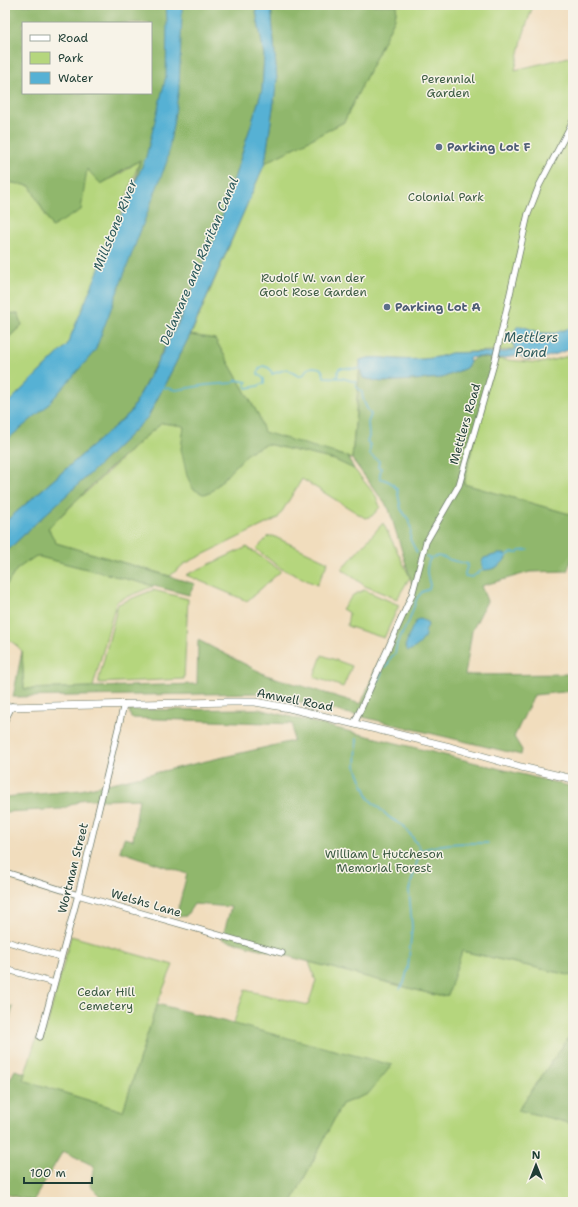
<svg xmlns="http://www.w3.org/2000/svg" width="578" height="1207" viewBox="0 0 578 1207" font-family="'Shantell Sans',sans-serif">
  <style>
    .green { fill: #b5d67d; stroke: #6a8a58 }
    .forest { fill: #90b76c; stroke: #587a50; fill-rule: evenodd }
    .water { fill: #56b1d4; stroke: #3a7784 }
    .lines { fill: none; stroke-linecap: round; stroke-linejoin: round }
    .stream { stroke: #56b1d4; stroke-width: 1.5 }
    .minor-casing { stroke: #687564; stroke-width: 7 }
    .major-casing { stroke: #687564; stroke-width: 8 }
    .minor { stroke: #fff; stroke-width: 5.5 }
    .major { stroke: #fff; stroke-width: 7 }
    .service-dot { fill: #5c6f8a; stroke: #f7f3e8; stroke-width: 1.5 }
    .labels { text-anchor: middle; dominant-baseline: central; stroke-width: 3; stroke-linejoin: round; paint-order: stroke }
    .park-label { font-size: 12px; fill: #3d5c43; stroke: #f7f3e8 }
    .service-label { font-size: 12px; font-weight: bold; fill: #4e5e75; stroke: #f7f3e8; text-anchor: start }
    .street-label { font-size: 12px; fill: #1f3d34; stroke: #f7f3e8 }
    .water-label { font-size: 13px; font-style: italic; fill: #2d5a5c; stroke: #f7f3e8 }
  </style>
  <rect width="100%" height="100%" fill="#f7f3e8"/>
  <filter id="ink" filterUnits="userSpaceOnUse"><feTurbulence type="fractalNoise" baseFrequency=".025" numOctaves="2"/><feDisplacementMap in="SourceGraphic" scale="8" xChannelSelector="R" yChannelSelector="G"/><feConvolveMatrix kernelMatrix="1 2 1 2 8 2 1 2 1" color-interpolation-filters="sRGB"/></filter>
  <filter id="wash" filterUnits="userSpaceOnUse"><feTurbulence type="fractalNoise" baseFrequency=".012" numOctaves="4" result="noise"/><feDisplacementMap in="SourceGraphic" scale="16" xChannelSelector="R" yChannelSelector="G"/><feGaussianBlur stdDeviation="0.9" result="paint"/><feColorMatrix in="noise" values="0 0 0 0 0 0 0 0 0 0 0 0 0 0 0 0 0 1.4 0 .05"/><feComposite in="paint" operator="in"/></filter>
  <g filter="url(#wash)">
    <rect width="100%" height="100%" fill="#f1ddbd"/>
    <!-- green -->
    <g class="green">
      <path d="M397,5H533L523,36L515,70L573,56V327L555,333H542L521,326L511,342L515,348L508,350L451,353C434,360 413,360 395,359C383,358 372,356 360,360L352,459L260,436L259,416L215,339L191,335L265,163L344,122L395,18Z"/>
      <polygon points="140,160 103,261 67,345 5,406 5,341 22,325 18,313 5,314 5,185 8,182 30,186 52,227 87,168 101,184 123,172"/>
      <polygon points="573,355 573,515 464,484 480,411 494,359 541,363"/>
      <polygon points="162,423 184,426 183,437 210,493 249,452 267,444 335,460 354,469 376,496 380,507 372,516 365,518 302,479 278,518 184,564 170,576 56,543 48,528 143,439"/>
      <polygon points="383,523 410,577 397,599 365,586 342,569"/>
      <polygon points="269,536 273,536 328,562 317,585 280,568 256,549"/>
      <polygon points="247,547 281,571 247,601 186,575"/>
      <polygon points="36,556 154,586 119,600 116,603 93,687 24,689 22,651 16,645 5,637 5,587 17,569"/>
      <polygon points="153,590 188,599 184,679 98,683 118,604"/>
      <polygon points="364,590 399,605 384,638 347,626 349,613 342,609 353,595"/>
      <polygon points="322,655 352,666 343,687 314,677"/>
      <polygon points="71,936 173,965 157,1004 123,1111 23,1080 36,1039 43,1040"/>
      <polygon points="461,951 573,976 573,1031 519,1109 573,1124 573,1202 292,1202 342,1104 368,1094 233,1025 245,990 308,1005 316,981 309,962 439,996 448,995"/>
    </g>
    <!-- forest -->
    <g class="forest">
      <path d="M5,5H255L264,55L262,90L217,233L178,321L130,413L5,522V436L95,351L140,160L101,184L87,169L81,210L52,227L30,186L8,182L5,185ZM23,23H151V93H23Z"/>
      <polygon points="271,5 397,5 395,18 344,122 265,163 277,80"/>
      <polygon points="18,313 22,325 5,341 5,314"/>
      <path d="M190,335L215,339L259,416L264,432L348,457L354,469L335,460L267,444L249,452L210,493L203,494L193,489L187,476L181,449L184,426L162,423C122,455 85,492 48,528L56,543L195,584L189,595L36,556L17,569L5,587V553L37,522L93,471L148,417Z"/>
      <polygon points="476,357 494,359 480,411 464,484 573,515 573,556 567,571 530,572 481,586 487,601 472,631 465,675 573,674 573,691 534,695 514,737 522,750 521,755 263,693 13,697 22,651 24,689 197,684 198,640 266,675 361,704 376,668 391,642 414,590 389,509 352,459 360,368 363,378 382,382 442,378 466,368 470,362"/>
      <polygon points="259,709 573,787 573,976 462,951 448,995 439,996 222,939 231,907 194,904 186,916 176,917 187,874 120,851 124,838 133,840 139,799 106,800 84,799 62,809 5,812 5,797 81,790 293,741 293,724 131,718 129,710"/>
      <polygon points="157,1004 392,1065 368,1094 342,1104 292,1202 100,1202 100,1196 90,1186 94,1166 63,1151 33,1201 5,1194 5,1089 15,1070 25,1073 23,1080 123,1111"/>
      <polygon points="5,1005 13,1007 6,1031 5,1031"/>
      <polygon points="573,1031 573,1124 518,1110"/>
    </g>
    <!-- water -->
    <g class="water">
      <polygon points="166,5 182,5 182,15 179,89 167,161 95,351 45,408 9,438 5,440 5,406 67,345 146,157 166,76 167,21"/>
      <polygon points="255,5 271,5 277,80 265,163 190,335 148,417 93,471 37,522 5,553 5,522 130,413 179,322 217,233 262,90 264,55"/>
      <path d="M521,326L542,333H555L573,327V348C561,352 528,367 519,355C511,357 501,359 492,358C483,357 479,356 469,358L470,362L466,368L442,378L382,382L363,378L360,368V360C372,356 383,358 395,359C413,360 434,360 451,353L506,352L515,349C510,338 511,337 517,327Z"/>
      <path d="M498,554H505L507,556C503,565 494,570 484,570C481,565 481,562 484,558Z"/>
      <path d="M420,619L427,622L428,626C425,629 426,631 425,635C423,642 415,649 408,651L405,647C408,638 411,628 417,620Z"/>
    </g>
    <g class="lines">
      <!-- stream -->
      <g class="stream">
        <polyline points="337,377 339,368 362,369"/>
        <path d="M162,387L176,390L206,385L233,383L237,380L247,382L245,385L247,388L258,386L264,383V379L258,374L259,369L263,366C268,367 271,368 272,374L287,369L298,376H303L307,369L313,367L320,368L323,371L324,377L342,378L356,382V386L362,392C362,400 367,409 371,415L368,422L369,437L367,441L370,445V455L379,461L378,467L381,468C381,472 379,474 380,478L390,482L397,489L401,509L408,519L411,528L410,539L417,553"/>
        <polyline points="506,556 512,553 518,553 519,551 528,550"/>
        <path d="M430,559C438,553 443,558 451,560C457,562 462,563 468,564L465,573V576L472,577L485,568"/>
        <path d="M385,667L387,666L391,657L395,654L397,643L409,621L417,598L422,592L429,589L430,585C427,576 425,569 430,559L426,557"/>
        <polyline points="374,688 382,672"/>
        <polyline points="357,738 356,767 369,799 390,818 402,825 410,834 420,848 419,855 409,890 412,927 408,968 404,983 400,989"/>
        <path d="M420,851C440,842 465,843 488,843"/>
      </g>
    </g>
  </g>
  <g filter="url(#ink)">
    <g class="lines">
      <!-- minor casing -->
      <g class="minor-casing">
        <g id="minor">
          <polyline points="5,720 12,706"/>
          <polyline points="354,724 412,595 426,542 459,485 495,360 528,214 539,186 573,121"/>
          <polyline points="5,872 78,895 282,953"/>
          <polyline points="5,941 61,957"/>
          <polyline points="5,969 54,983"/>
          <polyline points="40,1037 78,895 124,704"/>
        </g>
      </g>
      <!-- major casing -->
      <g class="major-casing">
        <polyline id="major" points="5,707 231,702 255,702 289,708 450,747 521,767 573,779"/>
      </g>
      <!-- minor -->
      <use href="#minor" class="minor"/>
      <!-- major -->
      <use href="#major" class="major"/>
    </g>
  </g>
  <!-- markers -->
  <g class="service-dot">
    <circle cx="439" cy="147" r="4"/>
    <circle cx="387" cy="307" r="4"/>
  </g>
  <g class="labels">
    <!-- park labels -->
    <g class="park-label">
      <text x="448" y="79">Perennial<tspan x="448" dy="14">Garden</tspan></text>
      <text x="446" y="197">Colonial Park</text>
      <text x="313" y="278">Rudolf W. van der<tspan x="313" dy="14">Goot Rose Garden</tspan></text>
      <text x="384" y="854">William L Hutcheson<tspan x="384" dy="14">Memorial Forest</tspan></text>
      <text x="106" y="992">Cedar Hill<tspan x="106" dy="14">Cemetery</tspan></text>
    </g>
    <!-- service labels -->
    <g class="service-label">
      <text x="447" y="147">Parking Lot F</text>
      <text x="395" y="307">Parking Lot A</text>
    </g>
    <!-- street labels -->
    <g class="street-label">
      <text transform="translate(465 424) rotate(-74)">Mettlers Road</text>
      <text transform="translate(295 700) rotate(11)">Amwell Road</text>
      <text transform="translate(73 868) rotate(-76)">Wortman Street</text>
      <text transform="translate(146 903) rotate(16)">Welshs Lane</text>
    </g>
    <!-- water labels -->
    <g class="water-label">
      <text transform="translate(115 225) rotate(-68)">Millstone River</text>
      <text transform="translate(199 261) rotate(-67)">Delaware and Raritan Canal</text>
      <text x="531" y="337">Mettlers<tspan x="531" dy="15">Pond</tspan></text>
    </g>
  </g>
  <!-- margin -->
  <rect width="578" height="1207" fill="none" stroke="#f7f3e8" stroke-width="20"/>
  <!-- legend -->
  <rect x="22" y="22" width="130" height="72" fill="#f7f3e8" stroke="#a1aaa0"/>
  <rect x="30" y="35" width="20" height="6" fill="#ffffff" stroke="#a1aaa0"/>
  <text x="58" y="42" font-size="12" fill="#1f3d34">Road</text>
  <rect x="30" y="52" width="20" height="12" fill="#b5d67d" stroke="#a1aaa0"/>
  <text x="58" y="62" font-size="12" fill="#1f3d34">Park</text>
  <rect x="30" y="72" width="20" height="12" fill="#56b1d4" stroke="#a1aaa0"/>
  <text x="58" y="82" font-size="12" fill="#1f3d34">Water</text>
  <!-- north arrow -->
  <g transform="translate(536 1165)" stroke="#f7f3e8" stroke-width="3" paint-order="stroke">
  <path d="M0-3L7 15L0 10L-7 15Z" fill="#1f3d34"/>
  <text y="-6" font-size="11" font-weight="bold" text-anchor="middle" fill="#1f3d34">N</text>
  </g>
  <!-- scale -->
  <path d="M24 1177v6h68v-6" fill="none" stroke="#1f3d34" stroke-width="2"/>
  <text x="30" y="1177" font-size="12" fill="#1f3d34" stroke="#f7f3e8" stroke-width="3" paint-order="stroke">100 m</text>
</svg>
